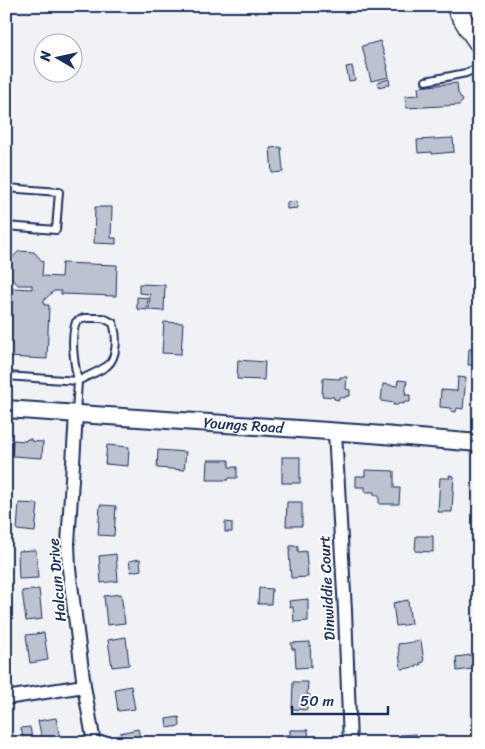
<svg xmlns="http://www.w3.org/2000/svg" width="485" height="749" viewBox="0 0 485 749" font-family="Sriracha,sans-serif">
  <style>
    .building { fill: #bcc2d0; stroke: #1b2f5e }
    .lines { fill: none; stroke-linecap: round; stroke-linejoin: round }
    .service-casing { stroke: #1b2f5e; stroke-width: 10 }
    .minor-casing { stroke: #1b2f5e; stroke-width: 16 }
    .tertiary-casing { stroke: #1b2f5e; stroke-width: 20 }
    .secondary-casing { stroke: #1b2f5e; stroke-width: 21 }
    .service { stroke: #fff; stroke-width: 6 }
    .minor { stroke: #fff; stroke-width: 12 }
    .tertiary { stroke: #fff; stroke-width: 16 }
    .secondary { stroke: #fff; stroke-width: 18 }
    .labels { text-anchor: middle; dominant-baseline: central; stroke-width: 4; stroke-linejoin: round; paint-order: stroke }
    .street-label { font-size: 15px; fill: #1b2f5e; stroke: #fff }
  </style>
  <rect width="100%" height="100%" fill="#f1f2f5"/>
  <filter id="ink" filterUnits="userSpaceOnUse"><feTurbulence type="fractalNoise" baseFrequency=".02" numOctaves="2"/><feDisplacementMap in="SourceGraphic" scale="10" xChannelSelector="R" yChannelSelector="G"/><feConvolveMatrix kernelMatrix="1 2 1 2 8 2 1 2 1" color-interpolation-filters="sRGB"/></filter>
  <g filter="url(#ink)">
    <!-- building -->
    <g class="building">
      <polygon points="380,41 388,67 387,67 389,77 371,81 362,46"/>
      <polygon points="352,66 355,80 349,81 346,67"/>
      <polygon points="389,79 390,84 379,87 378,82"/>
      <polygon points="457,83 458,93 463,101 459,105 406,108 405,96 419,95 418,87"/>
      <polygon points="453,138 454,152 432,154 432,152 418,153 417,140"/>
      <polygon points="281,147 283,172 272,173 270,148"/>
      <polygon points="297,201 298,208 287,209 287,202"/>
      <polygon points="95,207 112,207 111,238 116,238 116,244 94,243"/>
      <polygon points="19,251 34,252 43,262 42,276 61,277 62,263 117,265 116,296 61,294 61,291 54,291 45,299 45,300 44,300 44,305 49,305 47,359 6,357 6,304 12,304 12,288 32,289 32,285 18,285 9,275 9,261"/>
      <polygon points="139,284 165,285 164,311 149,310 150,294 139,293"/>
      <polygon points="137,297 148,298 147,310 137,309"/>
      <polygon points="164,322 183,323 181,354 162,353"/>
      <polygon points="469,349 479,350 479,365 468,365"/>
      <polygon points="238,360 265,362 264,380 237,379"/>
      <polygon points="340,377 347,377 346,389 350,390 350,396 346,396 345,398 339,397 339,400 334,399 334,397 322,396 323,378 340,379"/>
      <polygon points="458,377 466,378 463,409 457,408 456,412 451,411 451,408 440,407 441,390 457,391"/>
      <polygon points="398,380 407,381 405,395 410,395 410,402 404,402 404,404 398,403 398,405 393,405 394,403 381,401 383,384 397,386"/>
      <polygon points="27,439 31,439 31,441 43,442 42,458 12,456 13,440 26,441"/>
      <polygon points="107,445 129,447 128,466 105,464"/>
      <polygon points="158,450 186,452 184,470 157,468"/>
      <rect x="282" y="457" width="18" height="26"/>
      <polygon points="208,460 229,460 229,467 237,467 237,478 229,478 228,480 207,480"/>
      <polygon points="365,470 394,471 394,488 400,488 399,504 379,504 379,495 374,495 374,492 365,492 365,487 356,487 356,476 365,476"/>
      <polygon points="449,475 454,476 452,512 438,512 440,478 450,478"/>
      <polygon points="287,502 302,502 302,526 286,526"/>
      <polygon points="19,503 38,504 35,532 17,530"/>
      <polygon points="100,505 116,506 114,536 98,535"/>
      <polygon points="225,522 232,523 232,532 225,532"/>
      <polygon points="416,536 433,536 433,552 415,551"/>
      <polygon points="290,546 298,546 298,552 306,551 308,577 291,578 289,552 290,552"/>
      <polygon points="36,550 38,578 19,579 18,551"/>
      <polygon points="116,554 118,581 101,583 99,556"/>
      <polygon points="140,559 141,570 131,572 129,561"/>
      <polygon points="259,588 272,589 271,604 258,604"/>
      <polygon points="39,589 42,619 26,621 22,591"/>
      <polygon points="121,594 125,623 107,625 104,596"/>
      <polygon points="308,599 308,621 294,622 293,607 290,607 289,601"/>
      <polygon points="408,600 411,624 396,626 393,603"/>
      <polygon points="44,633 48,660 30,663 26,635"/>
      <polygon points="126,637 129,665 112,667 108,640"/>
      <polygon points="421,641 424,662 420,663 421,665 417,665 417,667 401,669 398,644"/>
      <polygon points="310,642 311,667 296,668 295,649 292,649 291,643"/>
      <polygon points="479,654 479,668 457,671 456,657"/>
      <polygon points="293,682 308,682 307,694 310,695 310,700 307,700 307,710 292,709"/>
      <polygon points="131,686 135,709 118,711 115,689"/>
      <polygon points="179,717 180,726 167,728 166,719"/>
      <polygon points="56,718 61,743 43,743 38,721"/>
      <polygon points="30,727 33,743 24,743 21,728"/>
      <polygon points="138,729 141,743 122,743 120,733"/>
      <polygon points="290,730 308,730 309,743 281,743 281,735 290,735"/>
      <polygon points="416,734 416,743 401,743 400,735"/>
      <polygon points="224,738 249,741 249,743 223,743"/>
    </g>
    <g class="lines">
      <!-- service casing -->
      <g class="service-casing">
        <g id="service">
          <polyline points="426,81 466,73 479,67"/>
          <polyline points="6,188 59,192 56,230 6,226"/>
          <path d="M84,318H103L113,323C117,335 118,357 107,366C100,371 87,376 78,381C74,363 70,339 76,322Z"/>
          <polyline points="6,376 78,381 76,413"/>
        </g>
      </g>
      <!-- minor casing -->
      <g class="minor-casing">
        <g id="minor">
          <polyline points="76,414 68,544 69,569 84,686 94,743"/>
          <polyline points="335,432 345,611 350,743"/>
          <polyline points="6,698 84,686"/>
        </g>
      </g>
      <!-- tertiary casing -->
      <g class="tertiary-casing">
        <g id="tertiary">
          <path id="s1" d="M6,409L371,434L479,443"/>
        </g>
      </g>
      <!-- secondary casing -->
      <g class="secondary-casing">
        <polyline id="secondary" points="455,6 468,28 479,44"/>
      </g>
      <!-- service -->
      <use href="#service" class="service"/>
      <!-- minor -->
      <use href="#minor" class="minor"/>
      <!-- tertiary -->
      <use href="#tertiary" class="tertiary"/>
      <!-- secondary -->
      <use href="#secondary" class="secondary"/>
    </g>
  </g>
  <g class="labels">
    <!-- street labels -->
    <g class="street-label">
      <text stroke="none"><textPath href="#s1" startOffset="238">Youngs Road</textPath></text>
      <text transform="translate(57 580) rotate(-95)">Halcun Drive</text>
      <text transform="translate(327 588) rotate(-93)">Dinwiddie Court</text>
    </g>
  </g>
  <!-- margin -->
  <rect width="485" height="749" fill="none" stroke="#fff" stroke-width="25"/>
  <rect x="12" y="12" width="460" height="724" fill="none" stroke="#1b2f5e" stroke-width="2" filter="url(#ink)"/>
  <!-- north arrow -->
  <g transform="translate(58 58) rotate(279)"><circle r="24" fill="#ffffff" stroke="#a4acbf"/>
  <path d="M0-4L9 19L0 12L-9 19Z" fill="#1b2f5e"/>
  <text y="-8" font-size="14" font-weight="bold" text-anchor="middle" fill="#1b2f5e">N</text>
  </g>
  <!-- scale -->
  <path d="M292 706v8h96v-8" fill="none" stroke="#1b2f5e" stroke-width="2.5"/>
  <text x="300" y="706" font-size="15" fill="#1b2f5e" stroke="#ffffff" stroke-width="4" paint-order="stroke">50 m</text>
</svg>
